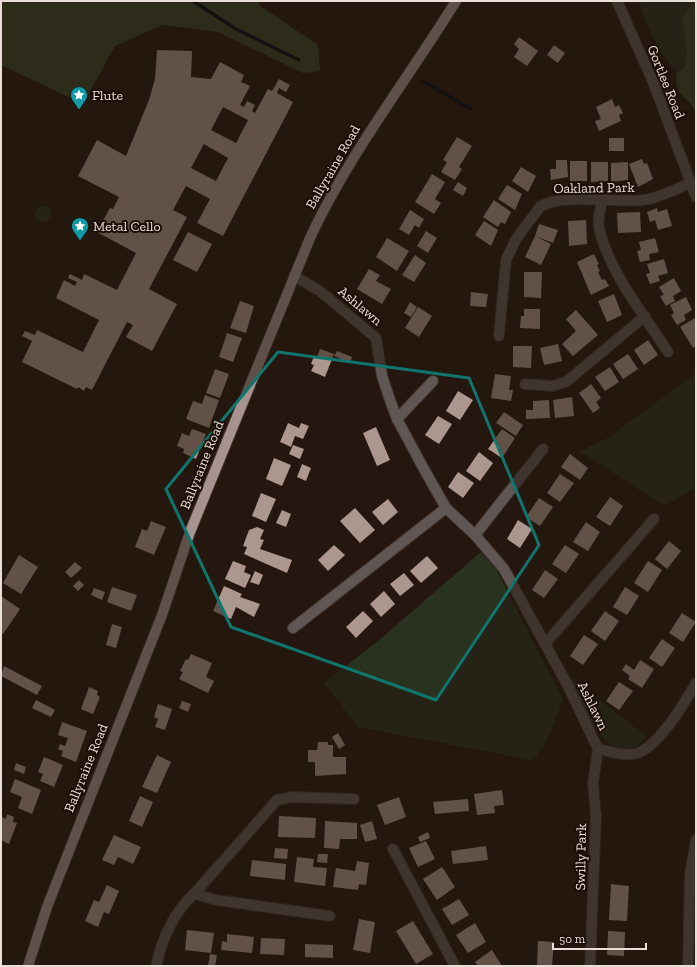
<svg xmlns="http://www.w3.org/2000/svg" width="697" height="967" viewBox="0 0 697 967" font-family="'Zilla Slab',serif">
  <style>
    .green { fill: #29321f }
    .forest { fill: #39452c }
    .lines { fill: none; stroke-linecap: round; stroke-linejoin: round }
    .stream { stroke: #000d13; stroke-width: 3.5 }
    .building { fill: #ab978d; fill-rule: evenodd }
    .minor-casing { stroke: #40332b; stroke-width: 12 }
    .major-casing { stroke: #40332b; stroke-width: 12 }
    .minor { stroke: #605755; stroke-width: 10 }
    .major { stroke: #a79491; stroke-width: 10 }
    .marked { fill: none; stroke: #0f766e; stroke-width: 3; stroke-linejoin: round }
    .labels { text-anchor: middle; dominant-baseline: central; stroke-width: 4; stroke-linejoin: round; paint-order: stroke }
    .street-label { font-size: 14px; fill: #e9ded8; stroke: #1c0e06 }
    .poi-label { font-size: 14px; fill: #e9ded8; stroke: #1c0e06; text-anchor: start }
  </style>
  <rect width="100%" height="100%" fill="#25170f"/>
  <!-- green -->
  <g class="green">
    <path d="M638,1H695L690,6L684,34L687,54L684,69L677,72C656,50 649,28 638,1Z"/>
    <circle cx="43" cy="214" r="8"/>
    <polygon points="696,373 696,487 664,506 580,451 608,438"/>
    <path d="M481,552L496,569L563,700C556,716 545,753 531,761L506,755L358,727L324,683L379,640Z"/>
    <path d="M566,674L647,737C643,740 638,747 633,748C599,756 578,697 566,674Z"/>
  </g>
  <!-- forest -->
  <g class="forest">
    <polygon points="1,1 258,1 260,6 318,45 320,71 303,73 218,32 162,25 115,46 83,104 1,65"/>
    <path d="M695,1H696V113C687,93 673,98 677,72L684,69L687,54L682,18Z"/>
  </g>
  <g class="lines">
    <!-- stream -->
    <g class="stream">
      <polyline points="193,1 236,29 299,60"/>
      <polyline points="423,81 471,109"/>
    </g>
  </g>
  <!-- building -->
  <g class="building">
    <polygon points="519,37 538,51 527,66 514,57 519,49 514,44"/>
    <polygon points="554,45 565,53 558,63 547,55"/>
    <path d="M157,50L192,51L191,77L211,79L220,62L244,75L241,82L250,86L240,105L244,107L247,101L255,105L252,111L255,113L268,89L272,91L279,79L290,85L286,92L279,88L277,93L293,102L223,236L197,223L210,199L186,186L173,210L187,217L149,289L177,304L152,351L126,337L133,325L127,322L92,390L86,387L84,391L78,387L77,389L22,362L32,341L22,336L25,331L35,335L37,330L83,352L99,320L56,298L64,280L75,286L77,282L68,278L70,274L82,280L84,274L117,290L136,253L97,232L110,208L113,209L119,197L78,176L97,140L126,156L149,100L155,79ZM223,107L248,120L236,143L211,130ZM204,144L228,158L216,181L191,168Z"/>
    <polygon points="612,99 615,107 619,105 623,113 619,115 621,121 599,131 595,121 601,119 596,107"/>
    <polygon points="457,137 472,146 459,167 462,169 455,180 441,172 447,162 443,160"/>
    <rect x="609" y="138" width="15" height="13"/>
    <polygon points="642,159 644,164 647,163 653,179 638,187 629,164"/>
    <polygon points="556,160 567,160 568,177 551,180 550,169 556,169"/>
    <rect x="570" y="161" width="17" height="20"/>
    <polygon points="591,162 608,162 608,181 591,182"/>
    <polygon points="628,162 628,180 611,182 611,163"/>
    <polygon points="521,167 536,176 528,192 512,181"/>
    <polygon points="432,174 445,182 435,199 441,203 434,214 415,202"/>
    <polygon points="458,182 467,188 463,196 453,190"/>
    <polygon points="507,185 522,194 515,210 498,199"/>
    <polygon points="494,200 511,212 505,224 501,222 498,227 483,217"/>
    <polygon points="657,208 658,212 667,209 672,226 658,230 655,220 650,222 647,212"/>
    <polygon points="410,210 424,219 419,228 415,225 409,235 399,229"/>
    <polygon points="640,212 641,232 618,233 617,213"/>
    <polygon points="586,220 587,244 569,246 568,221"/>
    <polygon points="484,221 498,230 491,246 475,235"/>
    <polygon points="539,224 558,230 553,243 535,236"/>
    <polygon points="426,231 437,238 428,253 417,246"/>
    <polygon points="188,232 212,244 197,272 173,260"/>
    <polygon points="535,236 551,244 541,265 525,257"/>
    <polygon points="387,238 409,251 397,271 376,257"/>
    <polygon points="655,238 659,252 649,254 650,260 640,262 637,251 641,250 639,242"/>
    <polygon points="594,254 599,264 597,265 600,271 598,272 602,280 605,279 609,286 591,295 577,262"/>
    <polygon points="415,255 426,263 414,282 402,275"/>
    <polygon points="664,259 668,273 658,276 660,281 650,284 646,274 650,273 647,264"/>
    <polygon points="369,269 380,275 376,281 391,289 382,304 357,289"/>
    <polygon points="524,272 542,272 541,298 524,297"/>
    <polygon points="674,278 681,291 673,296 675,301 666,306 660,296 664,295 659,287"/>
    <polygon points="471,292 488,294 486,307 470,306"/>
    <polygon points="614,294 622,315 607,322 598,301"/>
    <polygon points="686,297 692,310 684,315 686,320 677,325 671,315 674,313 670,305"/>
    <polygon points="240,301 254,306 246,333 230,328"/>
    <polygon points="410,302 417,307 411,317 404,313"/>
    <polygon points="418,307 432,316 419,337 405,328"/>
    <polygon points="524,309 540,309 540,329 520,328 521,316 524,316"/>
    <polygon points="576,310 598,335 573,356 562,344 576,331 566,319"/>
    <polygon points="695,318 696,346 693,348 680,327"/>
    <polygon points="227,333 242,338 233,362 219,357"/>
    <polygon points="648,340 658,355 644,365 634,350"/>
    <polygon points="558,344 562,361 544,365 540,348"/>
    <polygon points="513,346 532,346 531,368 513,367"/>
    <polygon points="320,349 334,354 325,377 311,371 314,365 311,364 314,356 317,357"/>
    <polygon points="337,351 352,357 350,363 334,356"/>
    <polygon points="628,354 638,369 623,379 613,364"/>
    <polygon points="610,367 619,382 605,391 595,377"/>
    <polygon points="215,369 229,374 220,398 206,393"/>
    <polygon points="495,374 511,376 509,390 513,390 511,401 491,398"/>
    <polygon points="591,384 601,398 596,402 600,408 593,413 579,393"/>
    <polygon points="458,391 473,400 460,420 446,411"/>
    <polygon points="205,395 219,400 209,428 186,419 193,401 202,404"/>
    <polygon points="572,397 574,416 555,418 553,400"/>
    <polygon points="549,400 550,418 526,419 526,410 533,410 533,401"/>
    <polygon points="504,412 523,425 516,436 496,423"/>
    <polygon points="438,416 452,424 439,444 425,435"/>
    <polygon points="288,423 299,428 301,423 309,426 303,439 295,436 291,447 280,442"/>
    <polygon points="376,427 390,460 377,466 363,433"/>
    <polygon points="192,429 206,434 196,459 183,453 184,449 177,446 182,433 189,436"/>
    <polygon points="502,429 515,438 502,458 488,449"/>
    <polygon points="293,445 304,449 300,459 289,454"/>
    <polygon points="479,452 493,463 480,481 466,471"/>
    <polygon points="570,454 588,468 580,480 561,467"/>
    <polygon points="274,458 291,465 282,486 266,479"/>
    <polygon points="302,464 311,468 306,481 297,477"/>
    <polygon points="458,472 474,483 463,498 448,487"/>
    <polygon points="560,474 574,483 560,502 547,493"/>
    <polygon points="261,493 276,499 266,522 252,516"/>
    <polygon points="610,497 623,506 610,526 596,517"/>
    <polygon points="539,498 553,507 540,526 526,517"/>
    <polygon points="388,499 398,512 383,525 372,512"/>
    <polygon points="355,508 375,530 360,543 340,521"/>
    <polygon points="282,510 291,514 286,527 276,523"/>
    <polygon points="518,520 532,529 520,548 507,539"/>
    <polygon points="151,521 166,527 154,555 135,547 142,529 147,531"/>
    <polygon points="586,522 600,532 588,551 573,542"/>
    <polygon points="257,527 264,530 260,539 264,540 260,549 292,560 287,573 244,554 247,547 243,546 249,530"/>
    <polygon points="669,541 681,551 667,569 655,559"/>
    <polygon points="334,545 345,555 328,571 318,560"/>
    <polygon points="565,545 579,554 566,573 552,564"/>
    <polygon points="19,555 38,567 21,594 3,583"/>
    <polygon points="427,556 438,568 421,583 410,571"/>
    <polygon points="233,561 246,566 244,572 251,575 245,588 225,579"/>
    <polygon points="648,561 662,570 648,592 634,583"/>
    <polygon points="75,562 82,568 71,578 65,572"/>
    <polygon points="545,570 558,579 544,598 532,590"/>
    <polygon points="255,571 263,575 259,585 250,582"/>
    <polygon points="404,573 414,585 400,596 390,584"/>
    <polygon points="79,580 84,585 78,591 73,586"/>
    <polygon points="224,586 242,594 240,597 260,604 254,617 236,607 231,619 213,611"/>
    <polygon points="112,587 137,595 131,611 107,602"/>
    <polygon points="625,587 639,596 627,615 613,607"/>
    <polygon points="94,588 105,592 102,600 91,595"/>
    <polygon points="384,591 395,604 381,617 370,604"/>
    <polygon points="1,596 20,609 3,634 1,633"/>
    <polygon points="363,611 373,621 356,638 346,627"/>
    <polygon points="605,611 619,621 605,641 591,631"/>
    <polygon points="682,613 696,622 683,642 669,633"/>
    <polygon points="112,624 122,627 116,648 106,645"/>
    <polygon points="584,635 598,644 583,665 570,656"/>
    <polygon points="662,639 675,648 662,667 649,658"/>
    <polygon points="191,654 212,663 206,677 214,681 208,693 179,679 183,672 180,671 186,659 188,660"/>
    <polygon points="640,660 654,669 642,688 628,679 630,676 622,670 626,664 634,670"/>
    <polygon points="4,666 42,686 37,695 1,676"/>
    <polygon points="619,682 633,691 619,710 606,701"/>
    <polygon points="89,687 98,691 97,695 100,697 93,714 81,709"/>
    <polygon points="36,700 55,710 51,717 32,708"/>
    <polygon points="182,701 191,704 188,712 179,708"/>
    <polygon points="158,704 172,709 165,730 155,727 158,719 154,717"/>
    <polygon points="62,722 87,731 76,762 61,756 63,751 58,749 60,744 65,746 68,738 58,735"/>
    <polygon points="338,733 345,745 339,749 332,737"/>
    <polygon points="318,742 328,742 328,745 333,745 333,757 346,757 346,774 315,776 315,762 308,762 308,750 317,750"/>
    <polygon points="157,755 171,762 157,793 142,787"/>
    <polygon points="44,757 63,765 54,787 40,781 43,774 38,772"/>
    <polygon points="16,763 26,767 24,774 14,770"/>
    <polygon points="15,779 41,790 32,814 18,808 22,797 10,792"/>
    <polygon points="502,790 504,805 494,806 495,813 477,815 474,794"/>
    <polygon points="140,796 153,802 142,827 129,821"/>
    <polygon points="399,797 406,817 385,825 377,805"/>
    <polygon points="468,799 469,811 435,814 433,802"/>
    <polygon points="7,814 14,817 13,822 17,823 9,844 1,840 1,819 2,817 6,819"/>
    <polygon points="279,816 316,818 315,838 278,837"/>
    <polygon points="325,821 357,823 357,839 340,839 339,849 324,848"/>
    <polygon points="372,821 377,839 365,842 360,825"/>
    <polygon points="428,832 430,838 420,842 418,837"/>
    <polygon points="114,835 141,847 133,864 118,857 114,865 102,860"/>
    <polygon points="426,841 435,859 418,867 409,848"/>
    <polygon points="486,846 488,860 453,864 451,851"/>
    <polygon points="275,848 288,849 287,859 274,858"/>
    <polygon points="318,854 328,854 327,863 317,862"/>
    <polygon points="297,857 314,859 313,867 327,868 325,886 294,882"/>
    <polygon points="252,860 286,864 285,880 250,876"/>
    <polygon points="357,861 369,863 366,885 359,884 358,890 333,887 336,868 355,871"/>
    <polygon points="442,867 455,887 437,900 423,879"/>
    <polygon points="611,884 629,886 627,921 609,920"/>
    <polygon points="107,885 119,891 109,914 104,912 98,927 85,921 94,900 99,902"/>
    <polygon points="459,899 469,915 452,925 442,909"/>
    <polygon points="359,919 375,922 370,953 353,950"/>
    <polygon points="413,921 433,954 416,964 396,931"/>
    <polygon points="475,923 486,942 468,953 456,935"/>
    <polygon points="187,930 214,933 211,953 185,950"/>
    <polygon points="608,931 625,932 624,956 607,955"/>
    <polygon points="227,934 254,937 252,953 221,950 222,941 227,942"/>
    <polygon points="261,938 285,939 284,955 260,954"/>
    <polygon points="538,941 554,942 552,966 537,966"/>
    <polygon points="305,944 333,945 333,958 305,957"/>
    <polygon points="492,950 502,966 478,966 475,962"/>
    <polygon points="210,954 217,955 215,966 208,966"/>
  </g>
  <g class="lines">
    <!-- minor casing -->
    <g class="minor-casing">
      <g id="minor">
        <polyline points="617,1 653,82 696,197"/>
        <path d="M602,200C601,208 597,220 599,228C609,272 644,315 668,352"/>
        <polyline points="294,276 320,291 376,338 382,376 389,397 397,419 425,471 446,508 475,535 504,569 568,686 598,749"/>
        <path d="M499,336L506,260L516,239L540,207C558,193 620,203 644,200C659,198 676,189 690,183"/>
        <polyline points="525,384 552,386 566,382 645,316"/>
        <polyline points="397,419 433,381"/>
        <polyline points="475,535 543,449"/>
        <polyline points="293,628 446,508"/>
        <polyline points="545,644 654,519"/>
        <path d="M598,749C610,751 622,756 634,754C657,750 685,702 696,683"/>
        <polyline points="393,849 455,966"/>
        <polyline points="194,894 216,900 330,916"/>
        <path d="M156,966C162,939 173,913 194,894L277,800L292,797L354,799"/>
        <polyline points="590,966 596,816 593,783 598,749"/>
        <polyline points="688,966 690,874 696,840"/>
      </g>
    </g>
    <!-- major casing -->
    <g class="major-casing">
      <path id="major" d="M28,966L47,907L162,615L190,532L310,238C349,154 407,80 456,1"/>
    </g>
    <!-- minor -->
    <use href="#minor" class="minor"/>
    <!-- major -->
    <use href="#major" class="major"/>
  </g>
  <!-- marked area -->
  <path d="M0 0H697V967H0ZM278,352L469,378L539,545L436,700L231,627L166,489Z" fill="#25170f" fill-opacity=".55" fill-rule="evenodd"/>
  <path class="marked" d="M278,352L469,378L539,545L436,700L231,627L166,489Z"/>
  <!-- icons -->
  <defs>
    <g id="sight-pin" transform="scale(0.9)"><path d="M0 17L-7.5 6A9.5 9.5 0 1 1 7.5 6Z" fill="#0f9aa8" stroke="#1c0e06"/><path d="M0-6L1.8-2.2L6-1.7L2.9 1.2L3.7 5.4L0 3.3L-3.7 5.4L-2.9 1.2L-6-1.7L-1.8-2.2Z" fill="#fff"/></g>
  </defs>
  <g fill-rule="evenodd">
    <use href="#sight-pin" x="79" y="95"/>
    <use href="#sight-pin" x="80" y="226"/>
  </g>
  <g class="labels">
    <!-- street labels -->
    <g class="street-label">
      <text transform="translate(666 82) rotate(68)">Gortlee Road</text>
      <text transform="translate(333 167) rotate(-60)">Ballyraine Road</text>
      <text transform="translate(594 188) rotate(-1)">Oakland Park</text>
      <text transform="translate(360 306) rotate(40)">Ashlawn</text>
      <text transform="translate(202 465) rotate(-68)">Ballyraine Road</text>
      <text transform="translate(593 706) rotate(64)">Ashlawn</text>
      <text transform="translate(86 768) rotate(-68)">Ballyraine Road</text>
      <text transform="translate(581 857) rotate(-89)">Swilly Park</text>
    </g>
    <!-- poi labels -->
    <g class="poi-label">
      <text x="92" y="95">Flute</text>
      <text x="93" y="226">Metal Cello</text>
    </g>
  </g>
  <!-- border -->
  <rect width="697" height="967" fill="none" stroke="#e9ded8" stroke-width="4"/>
  <!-- scale -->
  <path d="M553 943v6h93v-6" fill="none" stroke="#e9ded8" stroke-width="2"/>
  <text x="559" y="943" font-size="12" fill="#e9ded8" stroke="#1c0e06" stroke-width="3" paint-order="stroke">50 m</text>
</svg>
